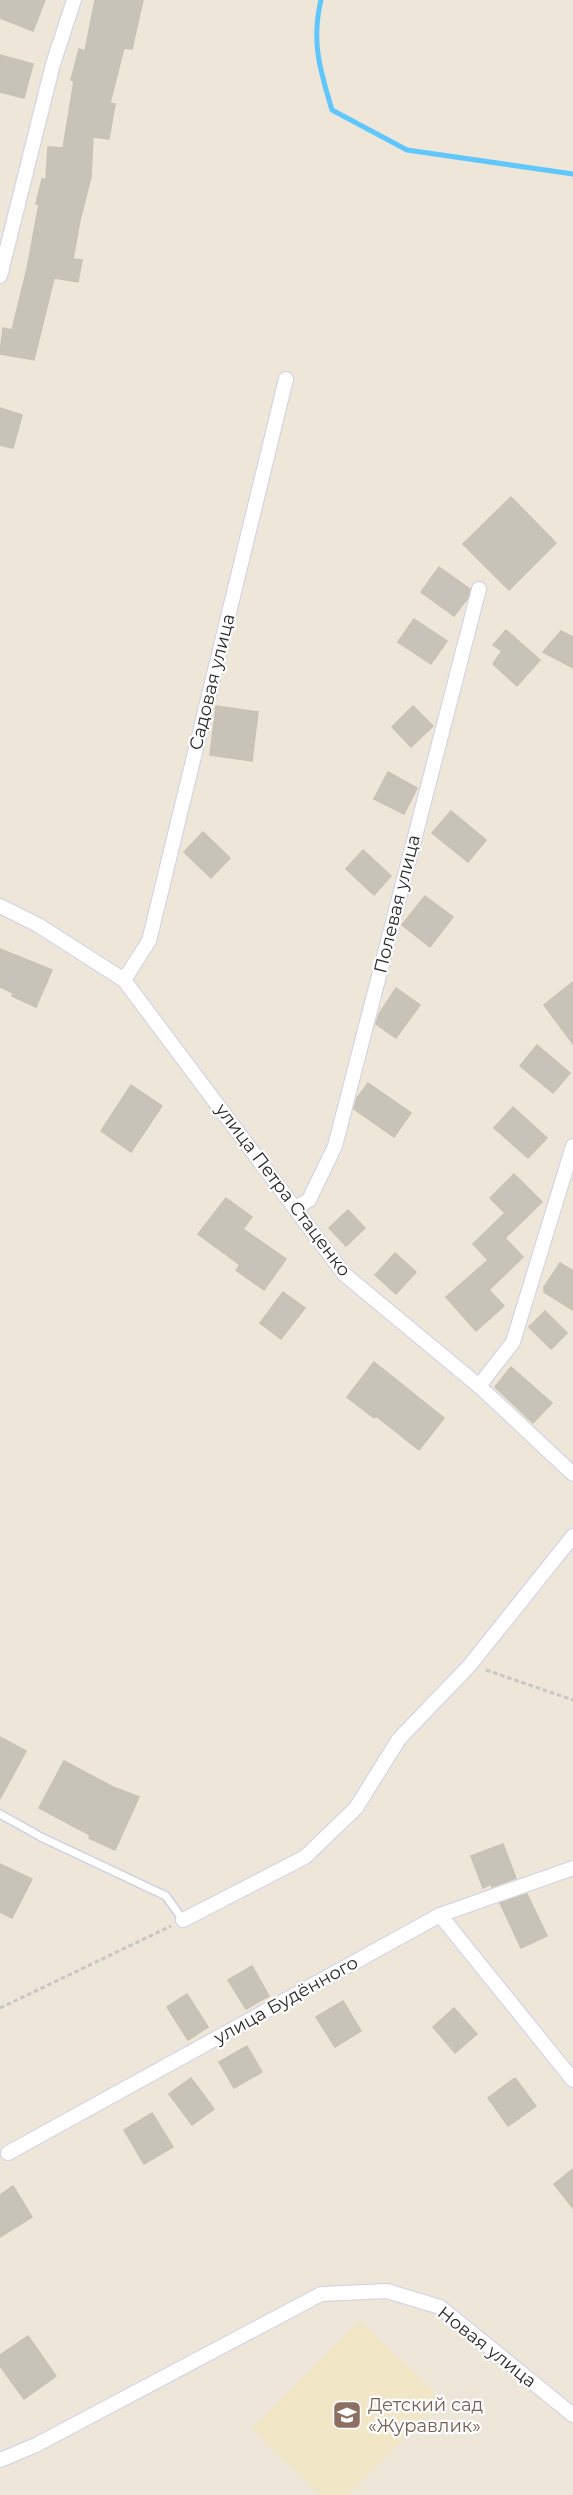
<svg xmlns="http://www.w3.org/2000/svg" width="573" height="2495" viewBox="0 0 573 2495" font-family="Montserrat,sans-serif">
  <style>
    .education { fill: #f1e6c6 }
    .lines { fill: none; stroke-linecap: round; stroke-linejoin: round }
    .stream { stroke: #5fc7fb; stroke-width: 5 }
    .building { fill: #c8c3b9; stroke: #c8c2b2; stroke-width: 1.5 }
    .service-casing { stroke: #ced0e4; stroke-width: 10 }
    .minor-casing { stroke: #ced0e4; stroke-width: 16 }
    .path { stroke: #c7c7c7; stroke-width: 3; stroke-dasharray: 4.5 3; stroke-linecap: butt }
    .service { stroke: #fff; stroke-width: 7 }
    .minor { stroke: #fff; stroke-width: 14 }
    .labels { text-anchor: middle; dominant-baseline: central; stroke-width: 4.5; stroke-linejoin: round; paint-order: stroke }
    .street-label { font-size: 18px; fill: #292929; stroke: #fff }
    .education-label { font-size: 18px; fill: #785e54; stroke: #fff; text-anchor: start }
  </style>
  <rect width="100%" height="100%" fill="#ede6d9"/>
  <!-- education -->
  <polygon class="education" points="360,2320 442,2400 349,2495 320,2495 252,2429"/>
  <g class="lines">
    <!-- stream -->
    <path class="stream" d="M321,0C311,42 320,70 332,110L407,150L573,174"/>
  </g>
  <!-- building -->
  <g class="building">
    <polygon points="0,0 45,0 33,31 0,18"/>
    <polygon points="95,0 143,0 132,49 124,48 110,103 115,104 109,139 93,137 91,177 80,220 73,259 82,260 78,282 54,278 34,360 0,354 3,328 12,330 27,269 39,204 36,204 42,179 46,179 48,147 63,148 74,81 71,80 79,49 85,51"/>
    <polygon points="0,55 33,64 24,98 0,92"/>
    <polygon points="0,408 22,415 13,448 0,445"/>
    <polygon points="511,497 556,543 509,590 463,544"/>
    <polygon points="439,567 470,589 468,598 454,616 421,592"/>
    <polygon points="414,619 447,641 431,664 398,642"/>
    <polygon points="506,630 540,660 517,686 493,664 502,651 493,645"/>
    <polygon points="561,631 573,637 573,668 543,652"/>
    <polygon points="216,706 258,712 252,761 210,755"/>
    <polygon points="413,706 433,726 411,747 392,727"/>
    <polygon points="388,772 417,788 404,814 374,799"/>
    <polygon points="451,811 486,840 468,862 432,833"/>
    <polygon points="203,832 230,858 211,878 184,852"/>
    <polygon points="363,850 391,876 374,895 346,869"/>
    <polygon points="425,896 453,917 430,947 402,925"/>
    <polygon points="0,949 52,970 36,1007 12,996 13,993 0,987"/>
    <polygon points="573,982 573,1044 544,1005"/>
    <polygon points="396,988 420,1005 396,1038 376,1024 379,1014"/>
    <polygon points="537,1045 570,1073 553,1093 520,1066"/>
    <polygon points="368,1083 411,1113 394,1137 354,1109 357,1098"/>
    <polygon points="131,1085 162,1106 131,1152 101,1131"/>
    <polygon points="513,1107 547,1138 528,1158 494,1128"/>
    <polygon points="514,1174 542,1202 505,1238 523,1257 489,1290 504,1306 476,1331 446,1297 488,1260 473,1244 505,1213 490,1198"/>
    <polygon points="226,1198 252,1217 243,1229 286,1259 264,1290 236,1270 240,1265 198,1234"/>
    <polygon points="348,1210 365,1228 346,1246 329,1228"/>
    <polygon points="395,1253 416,1272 396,1294 375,1275"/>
    <polygon points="560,1263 573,1271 573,1310 544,1292 544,1287"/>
    <polygon points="283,1292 305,1308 281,1339 260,1323"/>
    <polygon points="545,1311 567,1333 551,1349 529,1327"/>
    <polygon points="374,1362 444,1418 419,1450 376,1416 374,1418 347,1397"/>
    <polygon points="511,1367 552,1403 533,1423 495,1387"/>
    <polygon points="0,1737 26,1751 0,1799"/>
    <polygon points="64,1761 113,1787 139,1797 115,1850 89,1838 90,1835 39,1808"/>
    <polygon points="503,1844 516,1878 492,1887 491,1884 483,1888 471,1856"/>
    <polygon points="0,1864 32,1879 12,1918 0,1912"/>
    <polygon points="527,1894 547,1936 521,1948 500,1903"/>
    <polygon points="252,1966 269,1996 246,2009 228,1980"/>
    <polygon points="187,1994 208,2027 188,2040 167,2007"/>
    <polygon points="343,2001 361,2031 335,2047 316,2017"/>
    <polygon points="454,2008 477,2034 455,2053 433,2027"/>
    <polygon points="247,2046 262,2072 234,2088 219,2062"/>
    <polygon points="191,2078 214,2109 192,2125 169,2094"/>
    <polygon points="515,2078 536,2106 508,2126 488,2098"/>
    <polygon points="152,2113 173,2147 144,2164 124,2130"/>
    <polygon points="573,2169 573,2208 554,2184"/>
    <polygon points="13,2186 32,2217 0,2237 0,2195"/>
    <polygon points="28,2336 56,2376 24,2399 0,2366 0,2355"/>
  </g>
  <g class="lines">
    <!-- service casing -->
    <g class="service-casing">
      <polyline id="service" points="0,1814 41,1837 166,1896 183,1920"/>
    </g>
    <!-- minor casing -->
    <g class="minor-casing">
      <g id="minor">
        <polyline points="0,276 53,64 74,0"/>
        <polyline points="0,906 38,925 124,980 344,1274 479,1386 573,1474"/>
        <polyline points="124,980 149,941 286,379"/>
        <polyline points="295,1208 309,1200 335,1146 479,589"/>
        <polyline points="479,1386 513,1342 573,1146"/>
        <polyline points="440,1915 573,2080"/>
        <polyline points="183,1920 305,1857 356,1808 399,1739 470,1665 573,1536"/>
        <polyline points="8,2153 440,1915 573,1868"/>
        <polyline points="0,2460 36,2445 321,2294 387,2291 440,2307 573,2415"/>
      </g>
    </g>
    <!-- path -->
    <g class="path">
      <polyline points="486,1670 573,1700"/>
      <polyline points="0,2008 171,1926"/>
    </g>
    <!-- service -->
    <use href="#service" class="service"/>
    <!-- minor -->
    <use href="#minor" class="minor"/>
  </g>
  <!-- icons -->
  <defs>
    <g id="school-square" transform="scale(1.5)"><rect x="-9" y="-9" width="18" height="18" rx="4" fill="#8d6e63" stroke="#fff"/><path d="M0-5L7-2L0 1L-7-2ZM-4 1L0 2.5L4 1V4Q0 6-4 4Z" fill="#fff"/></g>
  </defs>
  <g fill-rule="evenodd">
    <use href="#school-square" x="347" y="2415"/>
  </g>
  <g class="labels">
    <!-- street labels -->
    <g class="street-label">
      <text transform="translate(212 682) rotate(-76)">Садовая улица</text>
      <text transform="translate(397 904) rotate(-76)">Полевая улица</text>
      <text transform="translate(283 1190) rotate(53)">улица Петра Стаценко</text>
      <text transform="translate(286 2000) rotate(-29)">улица Будённого</text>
      <text transform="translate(487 2347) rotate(38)">Новая улица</text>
    </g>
    <!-- education labels -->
    <g class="education-label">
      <text x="368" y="2405">Детский сад<tspan x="368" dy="21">«Журавлик»</tspan></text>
    </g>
  </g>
</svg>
